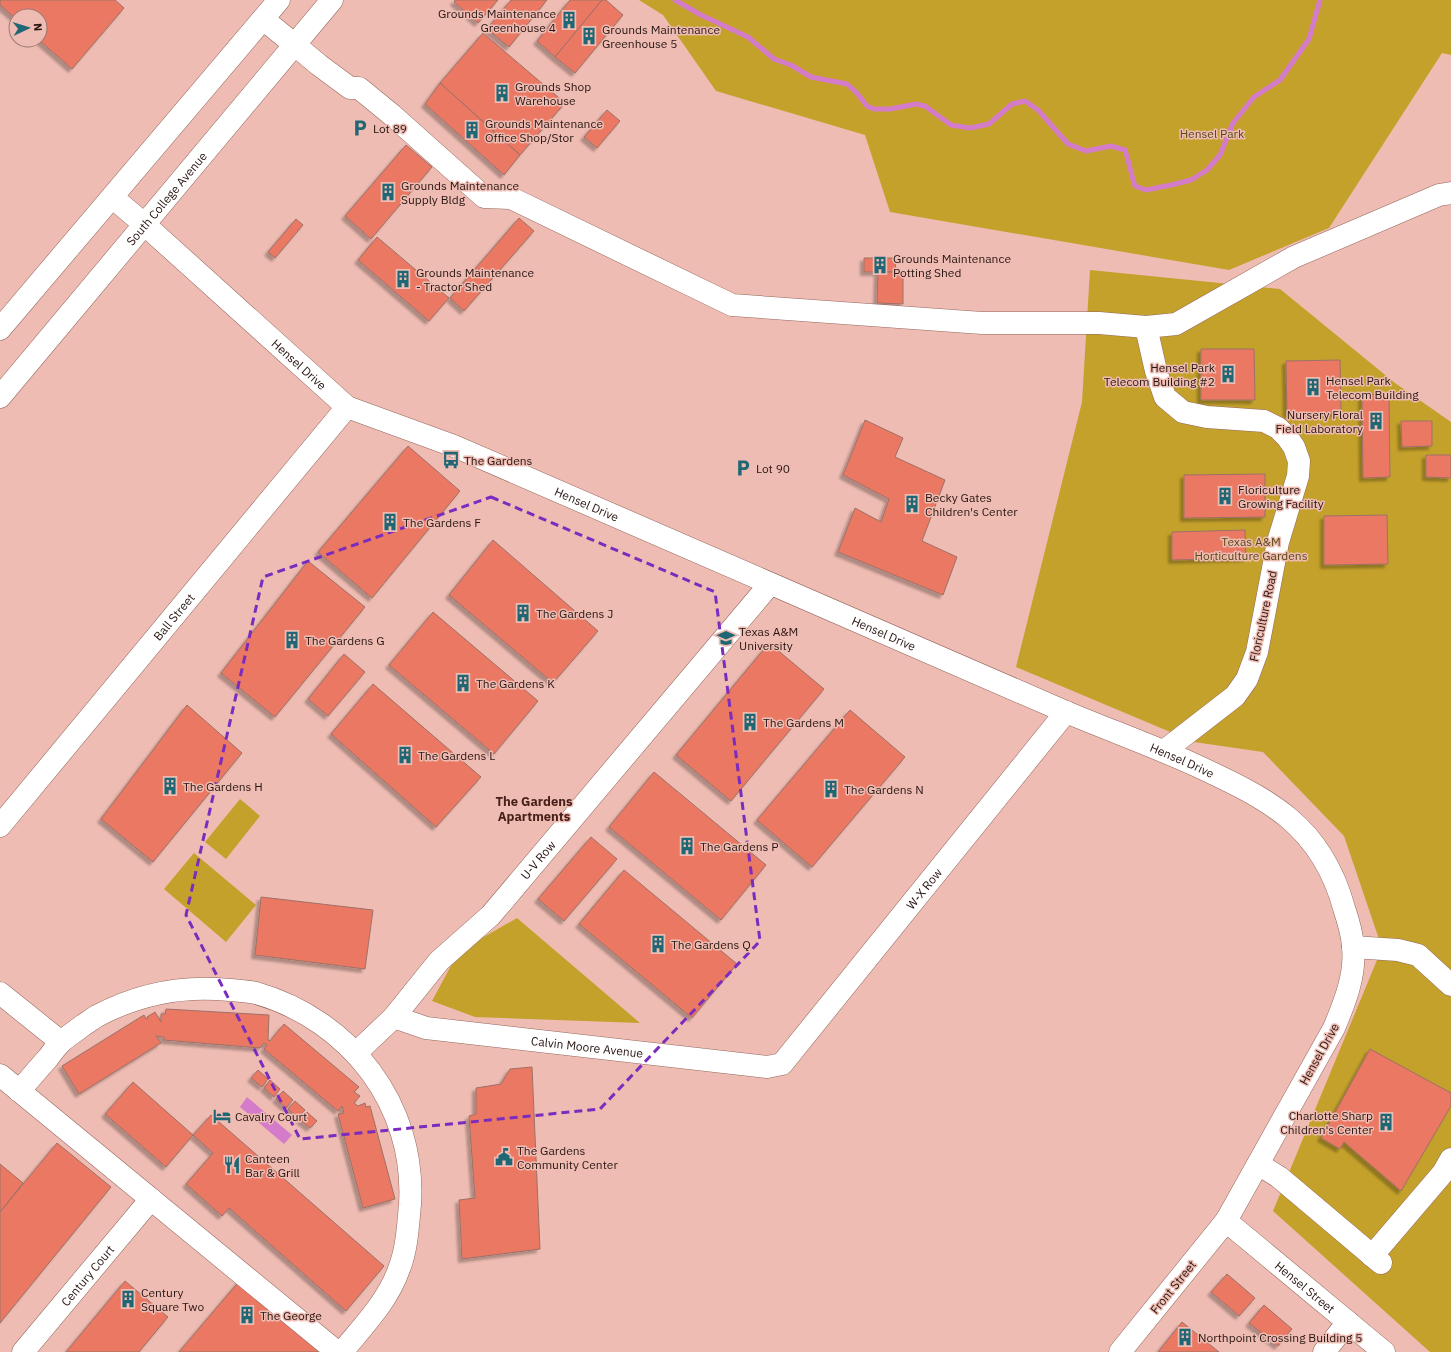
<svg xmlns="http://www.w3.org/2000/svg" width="1451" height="1352" viewBox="0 0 1451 1352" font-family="'IBM Plex Sans',sans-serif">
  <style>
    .green { fill: #c4a12b }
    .water { fill: #d47cc9 }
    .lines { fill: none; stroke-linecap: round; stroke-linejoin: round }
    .stream { stroke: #d47cc9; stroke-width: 5 }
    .building { fill: #ea7863; stroke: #9d7067; filter: url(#shadow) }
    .minor-casing { stroke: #94675e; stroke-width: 23 }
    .major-casing { stroke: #94675e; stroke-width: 23 }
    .minor { stroke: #fff; stroke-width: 22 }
    .major { stroke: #fff; stroke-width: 22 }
    .marked { fill: none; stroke: #7b2cbf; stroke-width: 3; stroke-dasharray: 8 5; stroke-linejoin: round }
    .labels { text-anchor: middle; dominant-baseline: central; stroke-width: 3; stroke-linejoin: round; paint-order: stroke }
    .poi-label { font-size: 12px; fill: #271512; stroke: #eebcb2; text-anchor: start }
    .park-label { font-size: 12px; fill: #584816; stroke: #eebcb2 }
    .street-label { font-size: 12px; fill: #271512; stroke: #eebcb2 }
    .neighbourhood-label { font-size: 13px; font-weight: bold; fill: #451f18; stroke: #eebcb2 }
  </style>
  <defs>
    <filter id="shadow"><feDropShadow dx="-3.5" dy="3.5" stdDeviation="1" flood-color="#0004"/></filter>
  </defs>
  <rect width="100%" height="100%" fill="#eebcb2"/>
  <!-- green -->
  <g class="green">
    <polygon points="639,0 1451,0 1451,55 1442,53 1329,228 1229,270 890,212 865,135 716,91 663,15"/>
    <polygon points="1090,270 1280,289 1395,383 1451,422 1451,1352 1430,1352 1273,1211 1382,948 1344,836 1263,752 1194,742 1016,667 1082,402"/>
    <polygon points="240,799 260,816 226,859 205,842"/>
    <polygon points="194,853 256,905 226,942 164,889"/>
    <polygon points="517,918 640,1023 475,1017 432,1001 454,960 482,938"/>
  </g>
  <!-- water -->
  <polygon class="water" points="247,1097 292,1135 284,1144 240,1107"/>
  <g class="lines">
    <!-- stream -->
    <path class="stream" d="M675,0L701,15L748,37L774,59L791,65L811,77L847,84L857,93L867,106L874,109H890L916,104L925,106L951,125L970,128L989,124L1012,104L1025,101L1038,110L1068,144L1086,151L1111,146L1125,150C1129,162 1131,174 1135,186L1146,190L1171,185L1191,180L1207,170L1220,155L1233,123L1254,97L1280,80L1309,39L1320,0"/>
  </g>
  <!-- building -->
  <g class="building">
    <polygon points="0,0 115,0 124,8 72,69 39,40 40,16 16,16 16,19 0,5"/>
    <polygon points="455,0 498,0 478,23 454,2"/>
    <polygon points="511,0 547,0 509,47 487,29"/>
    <polygon points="570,0 602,0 555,57 537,41"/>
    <polygon points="602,0 606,0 623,15 575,73 555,57"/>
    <polygon points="483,33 565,103 520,155 440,83"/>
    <polygon points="440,83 520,155 504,175 425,104"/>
    <polygon points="607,110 620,121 597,148 584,137"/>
    <polygon points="406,145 432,167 371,239 345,216"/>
    <polygon points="519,218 534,231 464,311 450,298"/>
    <polygon points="296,219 303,225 275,258 268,252"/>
    <polygon points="377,237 449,298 429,321 358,260"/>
    <polygon points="864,258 895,258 896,272 864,272"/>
    <polygon points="878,272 903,272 903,304 877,303"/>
    <polygon points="1201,349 1254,349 1255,400 1201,400"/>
    <polygon points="1340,360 1341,413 1287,414 1286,361"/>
    <polygon points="1389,394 1390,477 1363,478 1362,395"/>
    <polygon points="865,420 903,438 895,457 945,480 922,541 957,557 943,595 838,552 855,508 881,522 889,499 843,475"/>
    <polygon points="1401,421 1432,421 1432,446 1402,447"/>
    <polygon points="408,446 460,491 372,598 318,552"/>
    <polygon points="1426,455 1451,455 1451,478 1426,477"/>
    <polygon points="1265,474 1265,517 1184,518 1184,475"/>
    <polygon points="1387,515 1388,564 1324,565 1324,516"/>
    <polygon points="1245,530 1246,558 1172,560 1172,532"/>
    <polygon points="493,540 598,631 553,683 449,595"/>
    <polygon points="308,561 365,607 275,717 221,673"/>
    <polygon points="433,612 538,701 494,754 389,665"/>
    <polygon points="769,643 824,689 731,801 676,755"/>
    <polygon points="344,654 365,672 328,716 308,699"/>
    <polygon points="373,684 481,777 436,827 331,734"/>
    <polygon points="187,705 242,753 153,862 101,819"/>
    <polygon points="850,710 905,757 812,867 757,820"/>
    <polygon points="654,772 766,865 721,920 609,827"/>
    <polygon points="591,837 617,859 564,921 538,899"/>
    <polygon points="624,870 737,964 692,1018 579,924"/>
    <polygon points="261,897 373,910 365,969 255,955"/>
    <polygon points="166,1009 269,1015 268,1040 270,1041 284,1024 359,1087 354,1092 360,1096 354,1103 358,1106 365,1103 366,1107 370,1106 395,1199 363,1208 338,1114 344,1113 342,1106 338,1111 264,1049 267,1045 264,1043 260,1048 164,1040 164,1037 156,1036 161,1043 79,1094 62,1066 144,1015 146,1019 148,1018 147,1017 155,1012 161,1022 161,1014 165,1014"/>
    <polygon points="1370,1049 1451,1093 1451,1106 1401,1191 1344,1142 1340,1149 1321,1138"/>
    <polygon points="532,1067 540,1249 462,1259 459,1200 475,1198 469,1116 476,1114 476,1088 501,1084 510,1069"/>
    <polygon points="258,1070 268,1079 262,1087 251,1078"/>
    <polygon points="270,1080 280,1089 274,1097 264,1088"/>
    <polygon points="133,1082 193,1135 166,1167 105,1114"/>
    <polygon points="283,1091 293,1100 286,1108 276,1099"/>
    <polygon points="295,1101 305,1110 298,1118 288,1109"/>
    <polygon points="307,1112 317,1121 310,1128 300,1120"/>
    <polygon points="211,1115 384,1266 346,1311 229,1208 222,1216 186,1184 213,1153 193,1135"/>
    <polygon points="57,1143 111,1187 0,1323 0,1212"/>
    <polygon points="0,1164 23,1183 0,1212"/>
    <polygon points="1227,1274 1255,1298 1239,1316 1211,1292"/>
    <polygon points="241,1279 327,1352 179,1352"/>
    <polygon points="125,1281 168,1317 139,1352 66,1352"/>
    <polygon points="1264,1305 1292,1329 1278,1346 1249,1323"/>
    <polygon points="1182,1322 1219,1352 1158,1352"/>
  </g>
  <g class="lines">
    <!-- minor casing -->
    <g class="minor-casing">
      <g id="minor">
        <polyline points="295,45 319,65 350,88 359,88 392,115 484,197 511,198 732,305 982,323 1099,323 1146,327 1176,324 1294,257 1439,195 1451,193"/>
        <path id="s1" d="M112,197L144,224L347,407L454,446L1066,712C1109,730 1153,746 1195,765C1268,799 1321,824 1344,908C1348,920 1352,933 1353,946C1356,974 1345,1002 1334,1028L1226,1221L1120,1352"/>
        <polyline points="1146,327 1156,371 1165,397 1183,412 1207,417 1264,421 1278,428 1287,437 1294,447 1299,461 1298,476 1278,542 1257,652 1247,679 1235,696 1164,751"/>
        <path id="s2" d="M0,826L347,407"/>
        <polyline points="1353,947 1398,950 1418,955 1451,985"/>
        <polyline points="0,993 61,1042"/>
        <path id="s3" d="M394,1017L426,1028L767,1067L782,1064L1066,712"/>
        <path id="s4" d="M356,1053L394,1017L439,961L491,915L770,584"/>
        <polyline points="0,1075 337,1352"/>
        <path d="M19,1091C29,1080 38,1069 48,1058C52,1052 57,1046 62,1041C68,1036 76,1031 82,1026C87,1023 92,1019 97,1016C140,993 183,985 230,990C239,991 248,991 256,993C350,1020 416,1105 410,1204C408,1226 407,1249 399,1269C388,1301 363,1326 342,1352"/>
        <polyline points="1258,1164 1279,1177 1381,1263"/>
        <path id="s5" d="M1226,1221L1384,1352"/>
        <polyline points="1372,1256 1443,1173 1451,1159"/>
        <path id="s6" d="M23,1352L151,1199"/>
        <polyline points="1324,1352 1348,1322"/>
      </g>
    </g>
    <!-- major casing -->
    <g class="major-casing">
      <g id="major">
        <polyline points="263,19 295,45"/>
        <polyline points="0,329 279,0"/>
        <path id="s7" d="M0,397L332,0"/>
      </g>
    </g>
    <!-- minor -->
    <use href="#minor" class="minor"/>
    <!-- major -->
    <use href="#major" class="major"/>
  </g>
  <!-- marked area -->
  <path class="marked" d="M491,497L715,592L760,941L600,1109L300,1139L186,915L263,577Z"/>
  <!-- icons -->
  <defs>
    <g id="building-bare" transform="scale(1.38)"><path d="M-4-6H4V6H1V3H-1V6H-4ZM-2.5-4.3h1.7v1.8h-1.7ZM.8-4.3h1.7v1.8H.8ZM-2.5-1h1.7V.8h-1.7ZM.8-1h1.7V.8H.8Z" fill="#1f6774" stroke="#eebcb2" stroke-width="2.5" paint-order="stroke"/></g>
    <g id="parking-bare" transform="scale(1.38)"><path d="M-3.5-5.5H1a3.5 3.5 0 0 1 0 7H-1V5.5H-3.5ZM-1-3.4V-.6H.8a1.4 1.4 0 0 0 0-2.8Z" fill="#1f6774" stroke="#eebcb2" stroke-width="2.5" paint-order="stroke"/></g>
    <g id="bus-bare" transform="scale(1.38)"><path d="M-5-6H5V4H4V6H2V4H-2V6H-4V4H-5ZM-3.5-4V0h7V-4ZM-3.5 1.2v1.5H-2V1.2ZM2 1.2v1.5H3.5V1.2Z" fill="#1f6774" stroke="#eebcb2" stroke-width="2.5" paint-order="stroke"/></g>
    <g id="university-bare" transform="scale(1.38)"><path d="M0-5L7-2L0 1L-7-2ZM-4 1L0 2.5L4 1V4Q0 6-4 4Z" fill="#1f6774" stroke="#eebcb2" stroke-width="2.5" paint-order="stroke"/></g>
    <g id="hotel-bare" transform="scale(1.38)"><path d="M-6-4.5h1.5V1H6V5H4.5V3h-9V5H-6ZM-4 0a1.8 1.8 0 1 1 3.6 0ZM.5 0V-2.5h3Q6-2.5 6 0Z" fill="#1f6774" stroke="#eebcb2" stroke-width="2.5" paint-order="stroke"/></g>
    <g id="civic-bare" transform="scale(1.38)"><path d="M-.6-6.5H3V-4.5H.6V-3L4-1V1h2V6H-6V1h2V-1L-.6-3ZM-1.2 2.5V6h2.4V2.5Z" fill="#1f6774" stroke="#eebcb2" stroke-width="2.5" paint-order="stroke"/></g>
    <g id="restaurant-bare" transform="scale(1.38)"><path d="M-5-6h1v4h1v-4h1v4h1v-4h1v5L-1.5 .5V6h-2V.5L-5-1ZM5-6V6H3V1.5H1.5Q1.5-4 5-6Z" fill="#1f6774" stroke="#eebcb2" stroke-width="2.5" paint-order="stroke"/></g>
  </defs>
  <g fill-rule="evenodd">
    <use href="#building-bare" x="569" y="20"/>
    <use href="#building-bare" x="589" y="36"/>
    <use href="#building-bare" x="502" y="93"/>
    <use href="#parking-bare" x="360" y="128"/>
    <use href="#building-bare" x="472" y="130"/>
    <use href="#building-bare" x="388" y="192"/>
    <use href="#building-bare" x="880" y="265"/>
    <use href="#building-bare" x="403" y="279"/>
    <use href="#building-bare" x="1228" y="374"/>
    <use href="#building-bare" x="1313" y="387"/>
    <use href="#building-bare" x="1376" y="421"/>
    <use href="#bus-bare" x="451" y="460"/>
    <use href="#parking-bare" x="743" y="468"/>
    <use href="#building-bare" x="1225" y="496"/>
    <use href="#building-bare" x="912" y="504"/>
    <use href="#building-bare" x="390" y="522"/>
    <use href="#building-bare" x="523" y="613"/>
    <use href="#university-bare" x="726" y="638"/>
    <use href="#building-bare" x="292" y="640"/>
    <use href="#building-bare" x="463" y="683"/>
    <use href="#building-bare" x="750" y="722"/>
    <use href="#building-bare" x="405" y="755"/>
    <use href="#building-bare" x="170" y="786"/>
    <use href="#building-bare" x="831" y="789"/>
    <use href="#building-bare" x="687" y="846"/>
    <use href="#building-bare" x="658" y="944"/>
    <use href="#hotel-bare" x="222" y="1116"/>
    <use href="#building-bare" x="1386" y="1122"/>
    <use href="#civic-bare" x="504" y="1157"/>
    <use href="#restaurant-bare" x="232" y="1165"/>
    <use href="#building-bare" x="128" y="1299"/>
    <use href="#building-bare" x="247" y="1315"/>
    <use href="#building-bare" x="1185" y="1337"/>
  </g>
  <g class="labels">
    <!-- poi labels -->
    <g class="poi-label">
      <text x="556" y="13" text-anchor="end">Grounds Maintenance<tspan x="556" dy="14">Greenhouse 4</tspan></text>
      <text x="602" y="29">Grounds Maintenance<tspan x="602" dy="14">Greenhouse 5</tspan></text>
      <text x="515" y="86">Grounds Shop<tspan x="515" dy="14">Warehouse</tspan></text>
      <text x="485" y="123">Grounds Maintenance<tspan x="485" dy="14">Office Shop/Stor</tspan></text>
      <text x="373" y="128">Lot 89</text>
      <text x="401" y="185">Grounds Maintenance<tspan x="401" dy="14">Supply Bldg</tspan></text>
      <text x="893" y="258">Grounds Maintenance<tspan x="893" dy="14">Potting Shed</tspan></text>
      <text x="416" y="272">Grounds Maintenance<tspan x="416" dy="14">- Tractor Shed</tspan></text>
      <text x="1215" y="367" text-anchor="end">Hensel Park<tspan x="1215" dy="14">Telecom Building #2</tspan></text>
      <text x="1326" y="380">Hensel Park<tspan x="1326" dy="14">Telecom Building</tspan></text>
      <text x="1363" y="414" text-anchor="end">Nursery Floral<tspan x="1363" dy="14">Field Laboratory</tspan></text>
      <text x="464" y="460">The Gardens</text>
      <text x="756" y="468">Lot 90</text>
      <text x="1238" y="489">Floriculture<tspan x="1238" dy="14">Growing Facility</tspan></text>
      <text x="925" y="497">Becky Gates<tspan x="925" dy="14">Children's Center</tspan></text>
      <text x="403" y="522">The Gardens F</text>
      <text x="536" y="613">The Gardens J</text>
      <text x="739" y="631">Texas A&amp;M<tspan x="739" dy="14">University</tspan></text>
      <text x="305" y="640">The Gardens G</text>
      <text x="476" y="683">The Gardens K</text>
      <text x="763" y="722">The Gardens M</text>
      <text x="418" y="755">The Gardens L</text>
      <text x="183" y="786">The Gardens H</text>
      <text x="844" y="789">The Gardens N</text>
      <text x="700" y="846">The Gardens P</text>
      <text x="671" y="944">The Gardens Q</text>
      <text x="1373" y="1115" text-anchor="end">Charlotte Sharp<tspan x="1373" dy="14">Children's Center</tspan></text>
      <text x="235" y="1116">Cavalry Court</text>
      <text x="517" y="1150">The Gardens<tspan x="517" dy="14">Community Center</tspan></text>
      <text x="245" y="1158">Canteen<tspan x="245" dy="14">Bar &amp; Grill</tspan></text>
      <text x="141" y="1292">Century<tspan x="141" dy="14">Square Two</tspan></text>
      <text x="260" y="1315">The George</text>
      <text x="1198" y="1337">Northpoint Crossing Building 5</text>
    </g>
    <!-- park labels -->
    <g class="park-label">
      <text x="1212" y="133">Hensel Park</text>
      <text x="1251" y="541">Texas A&amp;M<tspan x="1251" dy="14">Horticulture Gardens</tspan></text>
    </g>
    <!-- street labels -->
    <g class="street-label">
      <text stroke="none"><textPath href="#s7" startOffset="259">South College Avenue</textPath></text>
      <text stroke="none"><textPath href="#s1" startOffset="251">Hensel Drive</textPath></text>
      <text stroke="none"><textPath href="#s1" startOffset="574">Hensel Drive</textPath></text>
      <text stroke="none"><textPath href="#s2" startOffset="272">Ball Street</textPath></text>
      <text transform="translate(1263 616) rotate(-78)">Floriculture Road</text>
      <text stroke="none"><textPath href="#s1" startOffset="898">Hensel Drive</textPath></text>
      <text stroke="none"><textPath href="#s1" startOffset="1222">Hensel Drive</textPath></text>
      <text stroke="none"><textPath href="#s4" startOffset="266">U-V Row</textPath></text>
      <text stroke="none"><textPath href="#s3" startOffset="618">W-X Row</textPath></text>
      <text stroke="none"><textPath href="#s3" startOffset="196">Calvin Moore Avenue</textPath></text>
      <text transform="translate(1319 1054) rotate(-61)">Hensel Drive</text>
      <text stroke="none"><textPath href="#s6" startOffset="100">Century Court</textPath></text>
      <text transform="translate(1173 1287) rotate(-51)">Front Street</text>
      <text stroke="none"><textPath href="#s5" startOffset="103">Hensel Street</textPath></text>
    </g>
    <!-- neighbourhood labels -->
    <g class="neighbourhood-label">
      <text x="534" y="801">The Gardens<tspan x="534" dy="15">Apartments</tspan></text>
    </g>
  </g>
  <!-- north arrow -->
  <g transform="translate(28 28) rotate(86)"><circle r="19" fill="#eebcb2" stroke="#9e7972"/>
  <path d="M0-3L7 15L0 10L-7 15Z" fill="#1f6774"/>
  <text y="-6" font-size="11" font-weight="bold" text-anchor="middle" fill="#271512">N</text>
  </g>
</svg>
